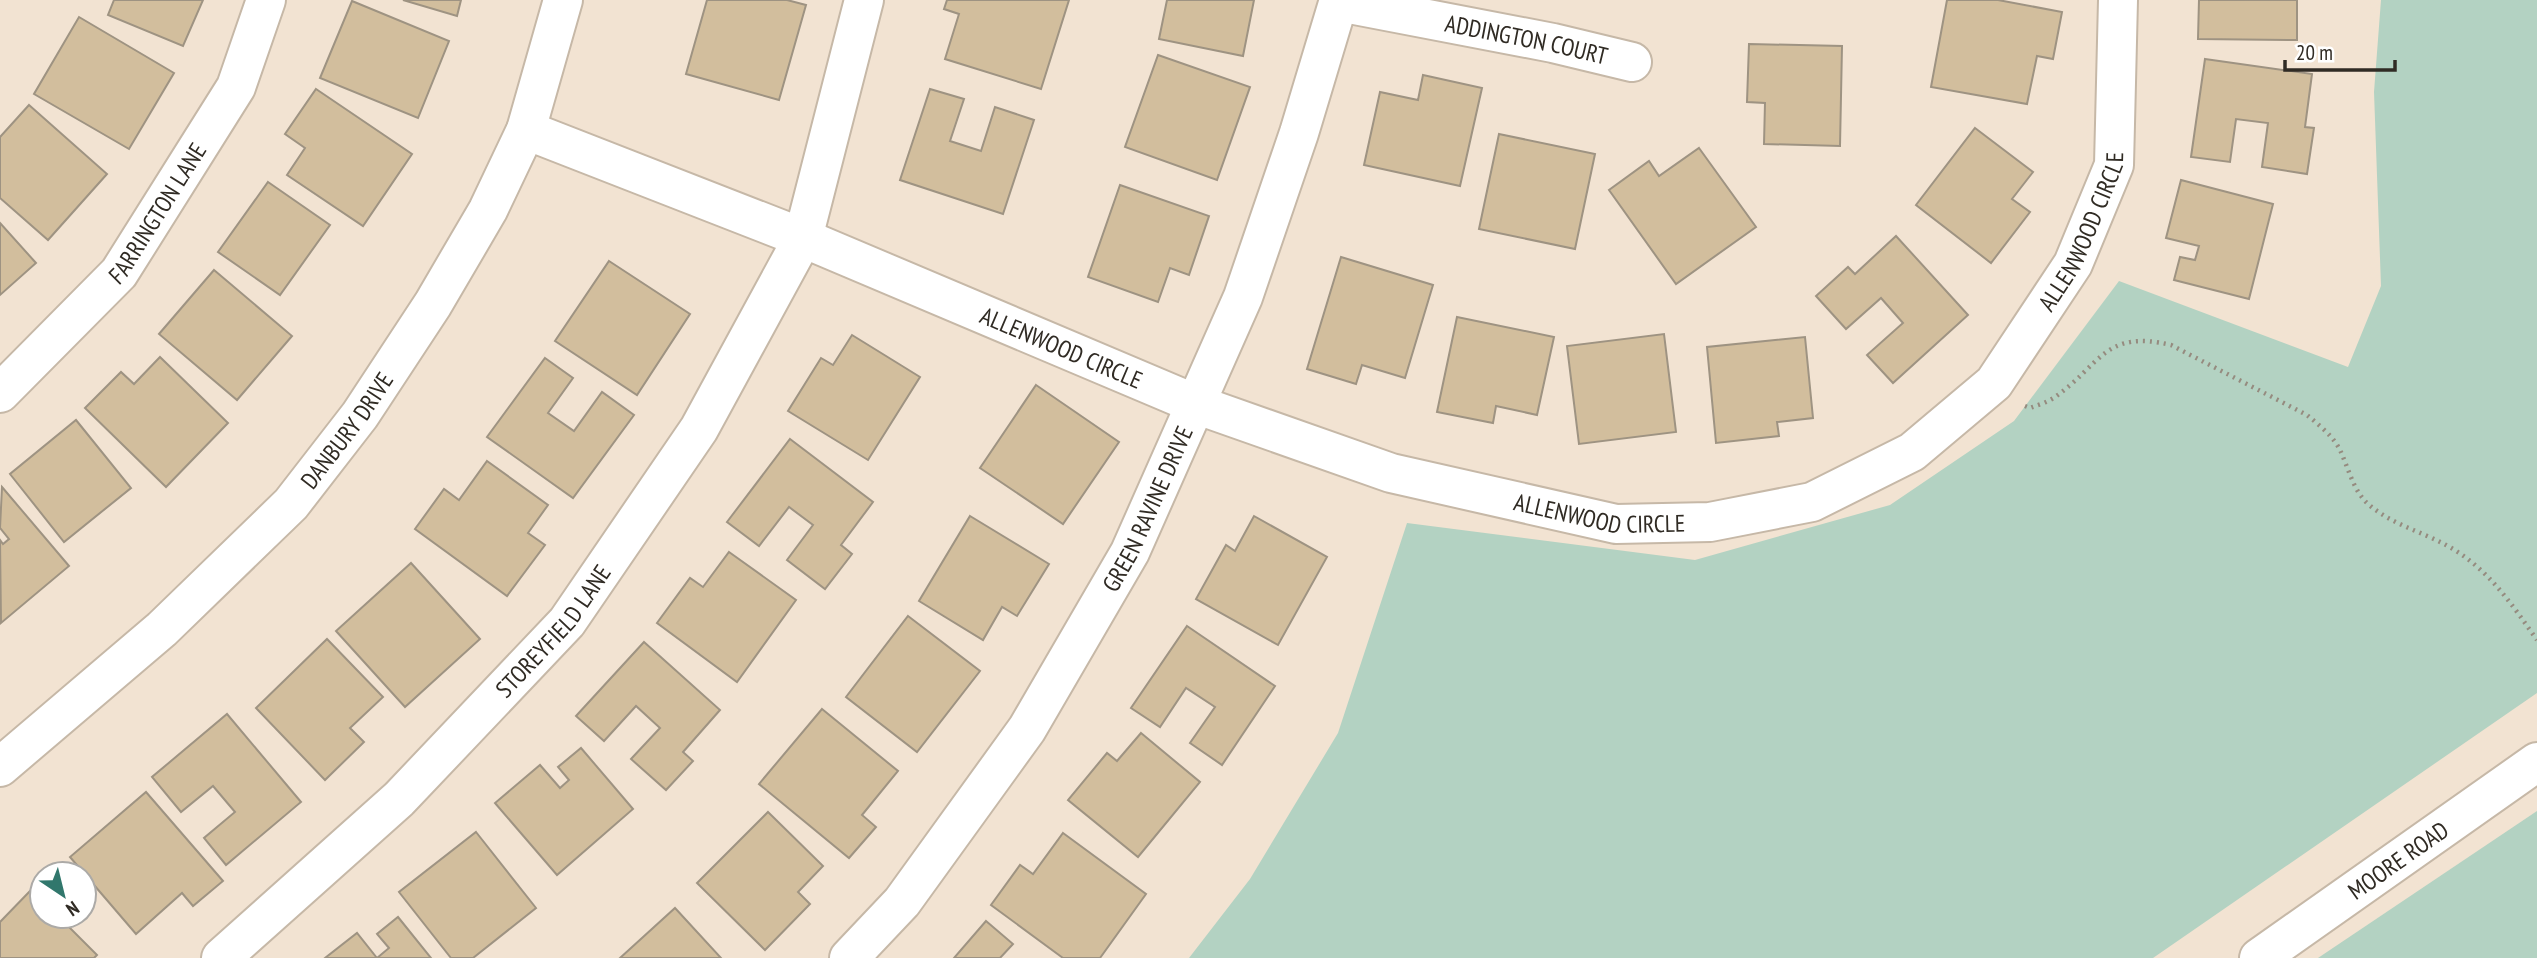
<svg xmlns="http://www.w3.org/2000/svg" width="2537" height="958" viewBox="0 0 2537 958" font-family="'PT Sans Narrow',sans-serif">
  <style>
    .green { fill: #b3d2c2 }
    .building { fill: #d2be9d; stroke: #9e9382; stroke-width: 2 }
    .lines { fill: none; stroke-linecap: round; stroke-linejoin: round }
    .minor-casing { stroke: #c6b8a7; stroke-width: 42 }
    .tertiary-casing { stroke: #c6b8a7; stroke-width: 42 }
    .path { stroke: #958b7f; stroke-width: 4.5; stroke-dasharray: 2 5; stroke-linecap: butt }
    .minor { stroke: #fff; stroke-width: 38 }
    .tertiary { stroke: #fff; stroke-width: 38 }
    .labels { text-anchor: middle; dominant-baseline: central; stroke-width: 5; stroke-linejoin: round; paint-order: stroke }
    .street-label { font-size: 24px; fill: #302b24; stroke: #fff }
  </style>
  <rect width="100%" height="100%" fill="#f2e3d2"/>
  <!-- green -->
  <g class="green">
    <polygon points="2381,0 2537,0 2537,693 2153,958 1189,958 1250,879 1338,733 1407,523 1695,560 1890,505 2014,421 2119,281 2348,367 2381,286 2374,92"/>
    <polygon points="2537,811 2537,958 2318,958"/>
  </g>
  <!-- building -->
  <g class="building">
    <polygon points="114,0 203,0 183,46 108,15"/>
    <polygon points="403,0 461,0 457,16"/>
    <polygon points="707,0 787,0 806,5 779,100 686,74"/>
    <polygon points="947,0 1069,0 1041,89 945,59 959,14 944,9"/>
    <polygon points="1167,0 1254,0 1243,56 1159,39"/>
    <polygon points="1947,0 1998,0 2062,12 2053,59 2037,56 2027,104 1931,87"/>
    <polygon points="2199,0 2297,0 2297,40 2198,39"/>
    <polygon points="352,1 449,41 418,118 320,78"/>
    <polygon points="79,17 174,73 129,149 34,94"/>
    <polygon points="1749,44 1842,46 1840,146 1764,144 1765,103 1747,102"/>
    <polygon points="1158,55 1250,87 1217,180 1125,147"/>
    <polygon points="2205,59 2312,74 2305,127 2314,128 2307,174 2262,167 2268,123 2236,119 2230,162 2191,157"/>
    <polygon points="1423,75 1482,88 1460,186 1364,165 1380,92 1418,100"/>
    <polygon points="316,89 412,154 363,226 287,175 305,148 285,134"/>
    <polygon points="930,89 964,99 950,141 981,151 995,107 1034,120 1003,214 900,180"/>
    <polygon points="29,105 107,174 48,240 0,198 0,137"/>
    <polygon points="1975,128 2033,172 2012,199 2030,212 1991,263 1916,205"/>
    <polygon points="1499,134 1595,154 1575,249 1479,229"/>
    <polygon points="1699,148 1756,227 1676,284 1609,190 1649,161 1659,176"/>
    <polygon points="2181,180 2273,204 2249,299 2174,280 2180,257 2195,260 2199,246 2166,238"/>
    <polygon points="268,182 330,225 280,295 218,252"/>
    <polygon points="1120,185 1209,216 1189,275 1170,268 1158,302 1088,277"/>
    <polygon points="0,223 36,263 0,295"/>
    <polygon points="1896,236 1968,315 1893,383 1867,355 1903,323 1881,298 1846,329 1816,296 1848,267 1855,274"/>
    <polygon points="1341,257 1433,285 1405,378 1362,365 1356,384 1307,369"/>
    <polygon points="609,261 690,314 637,395 555,341"/>
    <polygon points="214,270 292,336 237,400 159,334"/>
    <polygon points="1457,317 1554,337 1537,415 1496,406 1493,423 1437,412"/>
    <polygon points="1664,334 1676,432 1579,444 1567,346"/>
    <polygon points="852,335 920,377 868,460 788,411 821,358 833,365"/>
    <polygon points="1805,337 1813,418 1777,422 1779,436 1716,443 1707,347"/>
    <polygon points="160,357 228,423 166,487 85,408 121,372 134,384"/>
    <polygon points="545,358 573,378 548,413 574,431 602,392 634,415 573,498 487,437"/>
    <polygon points="1036,385 1119,442 1063,524 980,468"/>
    <polygon points="76,420 131,488 64,542 10,474"/>
    <polygon points="790,439 873,502 841,545 852,554 825,589 787,560 813,525 789,507 759,546 727,522"/>
    <polygon points="487,461 548,505 528,533 545,545 507,596 415,529 444,489 459,500"/>
    <polygon points="2,487 69,566 1,623 0,540 3,544 9,539 0,528"/>
    <polygon points="970,516 1049,564 1017,616 1002,607 983,640 919,601"/>
    <polygon points="1254,516 1327,557 1278,645 1196,599 1226,545 1235,551"/>
    <polygon points="729,552 796,600 737,682 657,623 690,578 703,587"/>
    <polygon points="411,563 480,639 405,707 336,631"/>
    <polygon points="908,616 980,671 917,752 846,697"/>
    <polygon points="1187,626 1275,686 1222,765 1190,743 1215,707 1186,688 1160,727 1131,708"/>
    <polygon points="327,639 383,697 350,728 364,742 325,780 256,708"/>
    <polygon points="644,642 720,710 683,752 693,761 666,790 631,759 660,728 636,706 604,741 576,716"/>
    <polygon points="822,709 898,771 862,815 876,827 849,858 759,784"/>
    <polygon points="227,714 301,802 226,865 204,838 235,812 213,786 181,812 152,777"/>
    <polygon points="1141,733 1200,782 1138,857 1068,800 1107,753 1117,761"/>
    <polygon points="581,748 633,809 557,875 495,803 540,765 560,788 569,780 558,767"/>
    <polygon points="146,792 223,881 193,906 182,893 136,934 70,857"/>
    <polygon points="768,812 823,866 798,892 810,904 765,950 697,883"/>
    <polygon points="476,832 536,908 473,958 451,958 399,892"/>
    <polygon points="1063,833 1146,894 1100,958 1063,958 991,905 1020,865 1033,874"/>
    <polygon points="31,890 42,901 42,916 58,916 97,955 94,958 0,958 0,922"/>
    <polygon points="675,908 721,958 620,958"/>
    <polygon points="398,917 431,958 325,958 357,933 377,958 389,948 377,934"/>
    <polygon points="986,921 1013,944 1000,958 954,958"/>
  </g>
  <g class="lines">
    <!-- minor casing -->
    <g class="minor-casing">
      <g id="minor">
        <path id="s1" d="M1339,2L1553,43L1632,62"/>
        <path id="s2" d="M526,130L803,238L1198,405L1391,473L1616,524L1710,522L1812,502L1912,452L1994,383L2073,264L2114,165L2118,0"/>
        <path id="s3" d="M0,393L119,273L236,87L266,0"/>
        <path id="s4" d="M221,958L399,799L567,622L699,429L803,238L864,0"/>
        <path id="s5" d="M849,958L902,902L1027,729L1130,552L1243,297L1299,133L1339,0"/>
        <path id="s6" d="M2259,958L2537,762"/>
      </g>
    </g>
    <!-- tertiary casing -->
    <g class="tertiary-casing">
      <g id="tertiary">
        <path id="s7" d="M0,767L162,629L291,504L360,415L433,304L488,210L526,130L563,0"/>
      </g>
    </g>
    <!-- path -->
    <path class="path" d="M2025,406L2030,408C2038,405 2048,402 2055,397C2101,365 2104,329 2171,345L2307,415C2319,425 2333,436 2340,450C2348,467 2353,489 2366,502C2388,523 2420,531 2446,545C2487,567 2511,603 2537,640"/>
    <!-- minor -->
    <use href="#minor" class="minor"/>
    <!-- tertiary -->
    <use href="#tertiary" class="tertiary"/>
  </g>
  <g class="labels">
    <!-- street labels -->
    <g class="street-label">
      <text stroke="none"><textPath href="#s1" startOffset="191">ADDINGTON COURT</textPath></text>
      <text stroke="none"><textPath href="#s3" startOffset="240">FARRINGTON LANE</textPath></text>
      <text stroke="none"><textPath href="#s2" startOffset="1755">ALLENWOOD CIRCLE</textPath></text>
      <text stroke="none"><textPath href="#s2" startOffset="578">ALLENWOOD CIRCLE</textPath></text>
      <text stroke="none"><textPath href="#s7" startOffset="485">DANBURY DRIVE</textPath></text>
      <text stroke="none"><textPath href="#s5" startOffset="542">GREEN RAVINE DRIVE</textPath></text>
      <text stroke="none"><textPath href="#s2" startOffset="1144">ALLENWOOD CIRCLE</textPath></text>
      <text stroke="none"><textPath href="#s4" startOffset="467">STOREYFIELD LANE</textPath></text>
      <text stroke="none"><textPath href="#s6" startOffset="170">MOORE ROAD</textPath></text>
    </g>
  </g>
  <!-- north arrow -->
  <g transform="translate(63 895) rotate(145)"><circle r="33" fill="#ffffff" stroke="#acaaa7" stroke-width="2"/>
  <path d="M0-5L12 26L0 18L-12 26Z" fill="#31776c"/>
  <text y="-10" font-size="19" font-weight="bold" text-anchor="middle" fill="#302b24">N</text>
  </g>
  <!-- scale -->
  <path d="M2285 60v10h110v-10" fill="none" stroke="#302b24" stroke-width="3.5"/>
  <text x="2296" y="60" font-size="21" fill="#302b24" stroke="#ffffff" stroke-width="5" paint-order="stroke">20 m</text>
</svg>
